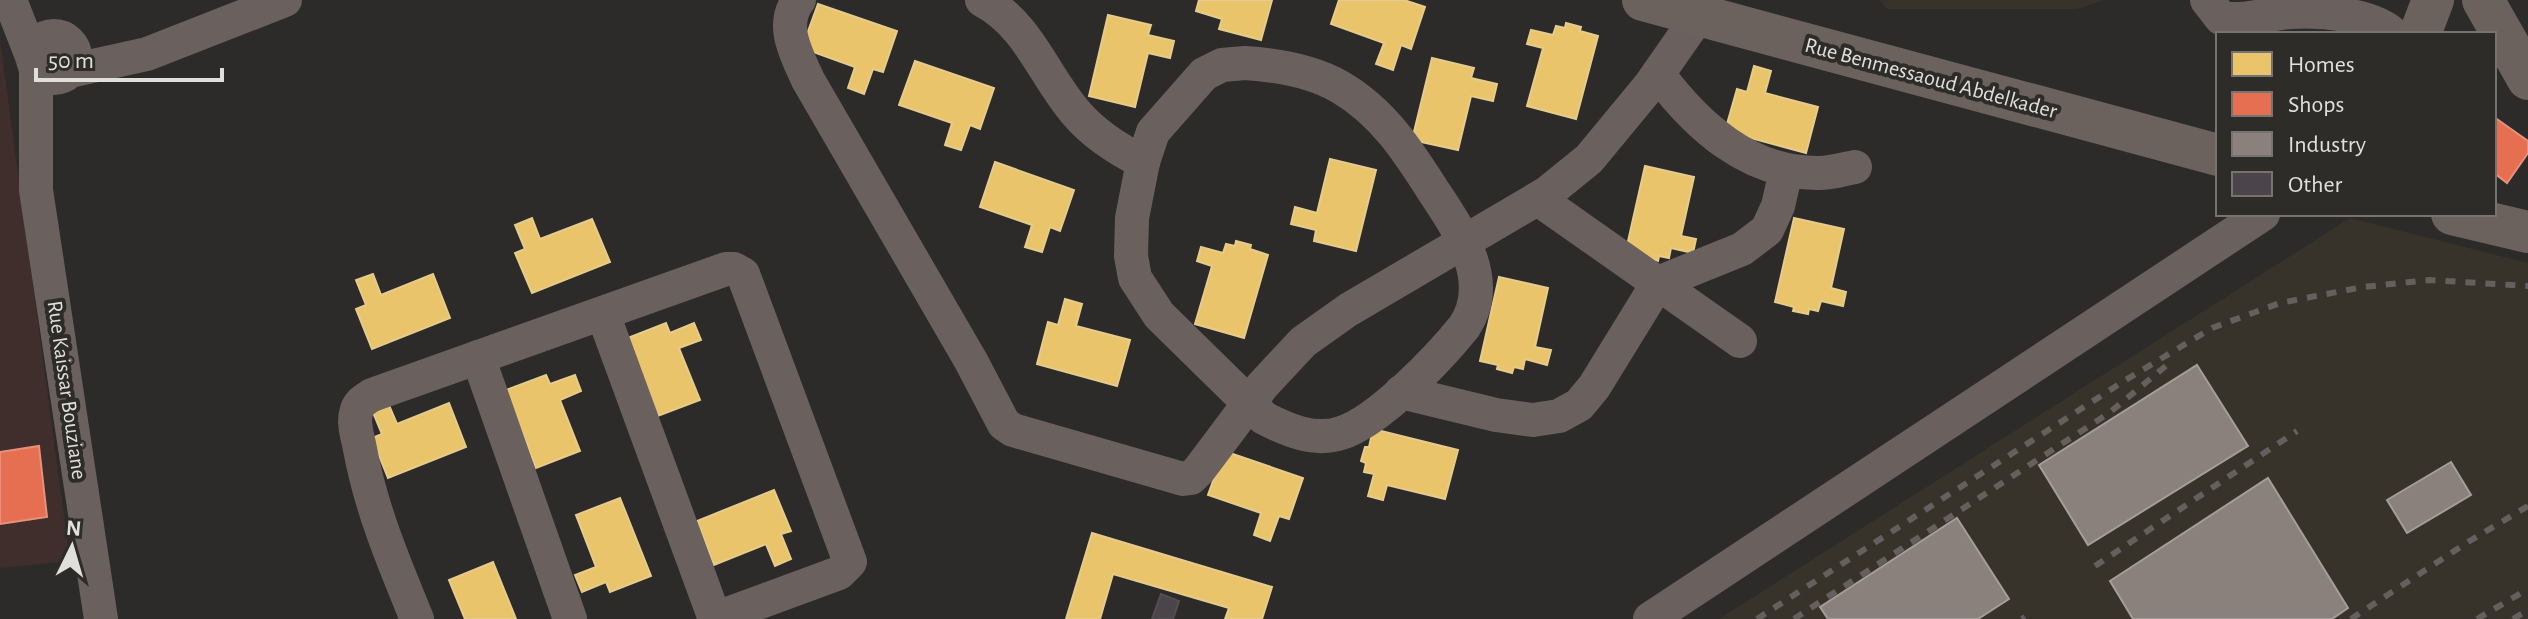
<svg xmlns="http://www.w3.org/2000/svg" width="2528" height="619" viewBox="0 0 2528 619" font-family="'Alegreya Sans',sans-serif">
  <style>
    .commercial { fill: #3f2e2b }
    .built { fill: #37332a }
    .homes { fill: #e9c46a; stroke: #e6cc8c; stroke-width: 2 }
    .shops { fill: #e76f51; stroke: #e5917b; stroke-width: 2 }
    .industry { fill: #8a817c; stroke: #a49d99; stroke-width: 2 }
    .building { fill: #4c444b; stroke: #514f50; stroke-width: 2 }
    .lines { fill: none; stroke-linecap: round; stroke-linejoin: round }
    .minor { stroke: #6a615f; stroke-width: 34 }
    .major { stroke: #6b625e; stroke-width: 42 }
    .rail { stroke: #64605d; stroke-width: 6; stroke-dasharray: 10 10; stroke-linecap: butt }
    .labels { text-anchor: middle; dominant-baseline: central; stroke-width: 8; stroke-linejoin: round; paint-order: stroke }
    .street-label { font-size: 22px; fill: #e0dfdc; stroke: #2e2c28 }
  </style>
  <rect width="100%" height="100%" fill="#2d2b29"/>
  <!-- commercial -->
  <polygon class="commercial" points="0,40 70,561 0,568"/>
  <!-- built -->
  <g class="built">
    <polygon points="1880,0 2104,0 2077,9 1887,9"/>
    <polygon points="2350,218 2528,263 2528,619 1719,619"/>
  </g>
  <!-- homes -->
  <g class="homes">
    <polygon points="1199,0 1272,0 1261,40 1219,29 1222,19 1196,11"/>
    <polygon points="1339,0 1404,0 1425,7 1411,49 1401,45 1393,70 1376,64 1384,43 1331,24"/>
    <polygon points="818,4 897,31 883,72 873,69 864,94 848,88 855,67 802,48"/>
    <polygon points="1108,15 1151,25 1148,35 1174,41 1170,58 1148,53 1135,107 1089,96"/>
    <polygon points="1566,23 1581,27 1580,31 1598,36 1576,119 1527,106 1543,48 1527,44 1531,30 1553,35 1556,26 1565,28"/>
    <polygon points="1432,58 1474,68 1471,78 1497,84 1493,101 1471,96 1458,150 1412,140"/>
    <polygon points="915,61 994,88 980,129 970,125 961,150 945,145 952,123 899,105"/>
    <polygon points="1754,66 1771,71 1765,93 1818,107 1806,153 1725,131 1737,89 1747,92"/>
    <polygon points="1330,159 1376,170 1356,251 1314,241 1316,230 1291,224 1295,207 1317,213"/>
    <polygon points="995,162 1074,190 1060,231 1050,227 1042,252 1025,247 1032,225 980,207"/>
    <polygon points="1645,166 1694,177 1681,236 1696,239 1693,253 1671,248 1669,258 1659,256 1658,261 1626,250"/>
    <polygon points="532,218 540,239 592,219 610,262 532,293 515,253 525,249 515,225"/>
    <polygon points="1794,218 1844,229 1831,288 1846,292 1843,306 1821,301 1818,311 1809,309 1808,314 1793,311 1794,307 1775,302"/>
    <polygon points="1236,241 1251,245 1250,249 1268,255 1244,338 1195,324 1212,266 1197,261 1201,247 1223,253 1226,244 1235,246"/>
    <polygon points="373,274 381,295 433,274 450,318 372,349 356,309 366,305 356,280"/>
    <polygon points="1499,277 1548,288 1535,347 1551,350 1547,365 1525,359 1523,369 1514,367 1512,373 1497,369 1498,365 1480,361"/>
    <polygon points="1065,299 1082,304 1076,326 1130,340 1117,386 1037,364 1048,322 1058,325"/>
    <polygon points="666,323 670,333 694,323 701,340 679,348 700,400 655,417 625,339"/>
    <polygon points="546,375 550,384 575,375 581,391 560,400 580,451 536,468 506,390"/>
    <polygon points="388,403 397,424 449,403 466,447 388,478 372,438 382,434 372,410"/>
    <polygon points="1373,429 1458,450 1445,499 1387,485 1383,500 1368,496 1374,474 1364,472 1366,463 1361,461 1365,447 1369,447"/>
    <polygon points="1224,451 1303,478 1289,519 1279,516 1270,541 1254,535 1261,513 1208,495"/>
    <polygon points="774,490 791,531 781,534 791,559 775,566 766,544 714,565 697,521"/>
    <polygon points="620,498 651,576 610,592 606,582 582,592 575,575 596,567 576,515"/>
    <polygon points="1092,533 1272,587 1262,619 1225,619 1229,608 1113,574 1100,619 1066,619"/>
    <polygon points="493,562 516,619 465,619 449,580"/>
  </g>
  <!-- shops -->
  <g class="shops">
    <polygon points="2494,117 2528,141 2528,153 2507,183 2494,173"/>
    <polygon points="39,446 47,517 0,524 0,452"/>
  </g>
  <!-- industry -->
  <g class="industry">
    <polygon points="2197,365 2248,446 2088,545 2039,465"/>
    <polygon points="2451,462 2471,495 2407,533 2387,500"/>
    <polygon points="2268,478 2348,608 2332,619 2133,619 2110,581"/>
    <polygon points="1957,518 2009,599 1978,619 1828,619 1820,607"/>
  </g>
  <!-- building -->
  <polygon class="building" points="1161,594 1179,601 1173,619 1152,619"/>
  <g class="lines">
    <!-- minor -->
    <g class="minor">
      <polyline points="10,0 33,59"/>
      <path d="M799,0C779,25 797,55 808,80L971,361L1004,424L1013,430L1183,479L1191,478L1199,470L1262,386L1303,342L1348,310L1547,193L1589,159L1651,84L1699,15"/>
      <path d="M982,0C1029,24 1044,77 1077,114C1095,135 1119,150 1143,162"/>
      <path d="M2207,0L2221,18C2245,22 2266,14 2290,12C2319,10 2372,14 2393,34"/>
      <circle cx="54" cy="57" r="21"/>
      <path d="M1245,63C1277,65 1312,71 1340,87C1383,112 1408,151 1434,192C1459,230 1495,281 1464,327C1439,358 1378,422 1341,433C1315,442 1287,430 1264,418L1159,315L1135,278L1131,256L1132,218L1143,162L1153,132L1204,74L1222,65Z"/>
      <polyline points="36,68 36,190 101,619"/>
      <polyline points="70,71 147,54 285,0"/>
      <path d="M1658,74C1697,126 1749,174 1819,173C1831,173 1844,169 1855,167"/>
      <polyline points="1538,199 1740,341"/>
      <polyline points="603,314 715,619"/>
      <polyline points="478,357 570,619"/>
      <polyline points="1401,392 1496,415 1533,420 1559,416 1579,405 1594,387 1658,283 1742,249 1767,230 1778,206 1786,171"/>
      <path d="M417,619C394,563 371,509 360,449C358,438 353,424 356,413C358,403 364,400 372,395L726,269H734L743,274L850,562L839,573L714,619"/>
      <polyline points="1650,619 2263,214"/>
    </g>
    <!-- major -->
    <g class="major">
      <polyline points="1643,0 2218,155"/>
      <polyline points="2483,0 2528,79"/>
      <polyline points="2420,34 2433,0"/>
      <polyline points="2452,214 2528,232"/>
    </g>
    <!-- rail -->
    <g class="rail">
      <polyline points="2095,566 2297,431"/>
      <polyline points="1757,619 2124,381 2212,328 2280,303 2363,287 2429,280 2528,286"/>
      <polyline points="1794,619 2109,413 2167,365"/>
      <polyline points="2022,619 2025,617"/>
      <polyline points="2351,619 2468,542 2528,506"/>
      <polyline points="2477,619 2528,589"/>
      <polyline points="2513,619 2528,610"/>
    </g>
  </g>
  <g class="labels">
    <!-- street labels -->
    <g class="street-label">
      <text transform="translate(1931 78) rotate(15)">Rue Benmessaoud Abdelkader</text>
      <text transform="translate(67 390) rotate(82)">Rue Kaissar Bouziane</text>
    </g>
  </g>
  <!-- legend -->
  <rect x="2216" y="32" width="280" height="184" fill="#2e2c28" stroke="#757470" stroke-width="2"/>
  <rect x="2232" y="52" width="40" height="24" fill="#e9c46a" stroke="#757470" stroke-width="2"/>
  <text x="2288" y="72" font-size="24" fill="#e0dfdc">Homes</text>
  <rect x="2232" y="92" width="40" height="24" fill="#e76f51" stroke="#757470" stroke-width="2"/>
  <text x="2288" y="112" font-size="24" fill="#e0dfdc">Shops</text>
  <rect x="2232" y="132" width="40" height="24" fill="#8a817c" stroke="#757470" stroke-width="2"/>
  <text x="2288" y="152" font-size="24" fill="#e0dfdc">Industry</text>
  <rect x="2232" y="172" width="40" height="24" fill="#4c444b" stroke="#757470" stroke-width="2"/>
  <text x="2288" y="192" font-size="24" fill="#e0dfdc">Other</text>
  <!-- north arrow -->
  <g transform="translate(72 547) rotate(5)" stroke="#2e2c28" stroke-width="6" paint-order="stroke">
  <path d="M0-6L14 30L0 20L-14 30Z" fill="#e0dfdc"/>
  <text y="-12" font-size="22" font-weight="bold" text-anchor="middle" fill="#e0dfdc">N</text>
  </g>
  <!-- scale -->
  <path d="M36 68v12h186v-12" fill="none" stroke="#e0dfdc" stroke-width="4"/>
  <text x="48" y="68" font-size="24" fill="#e0dfdc" stroke="#2e2c28" stroke-width="6" paint-order="stroke">50 m</text>
</svg>
